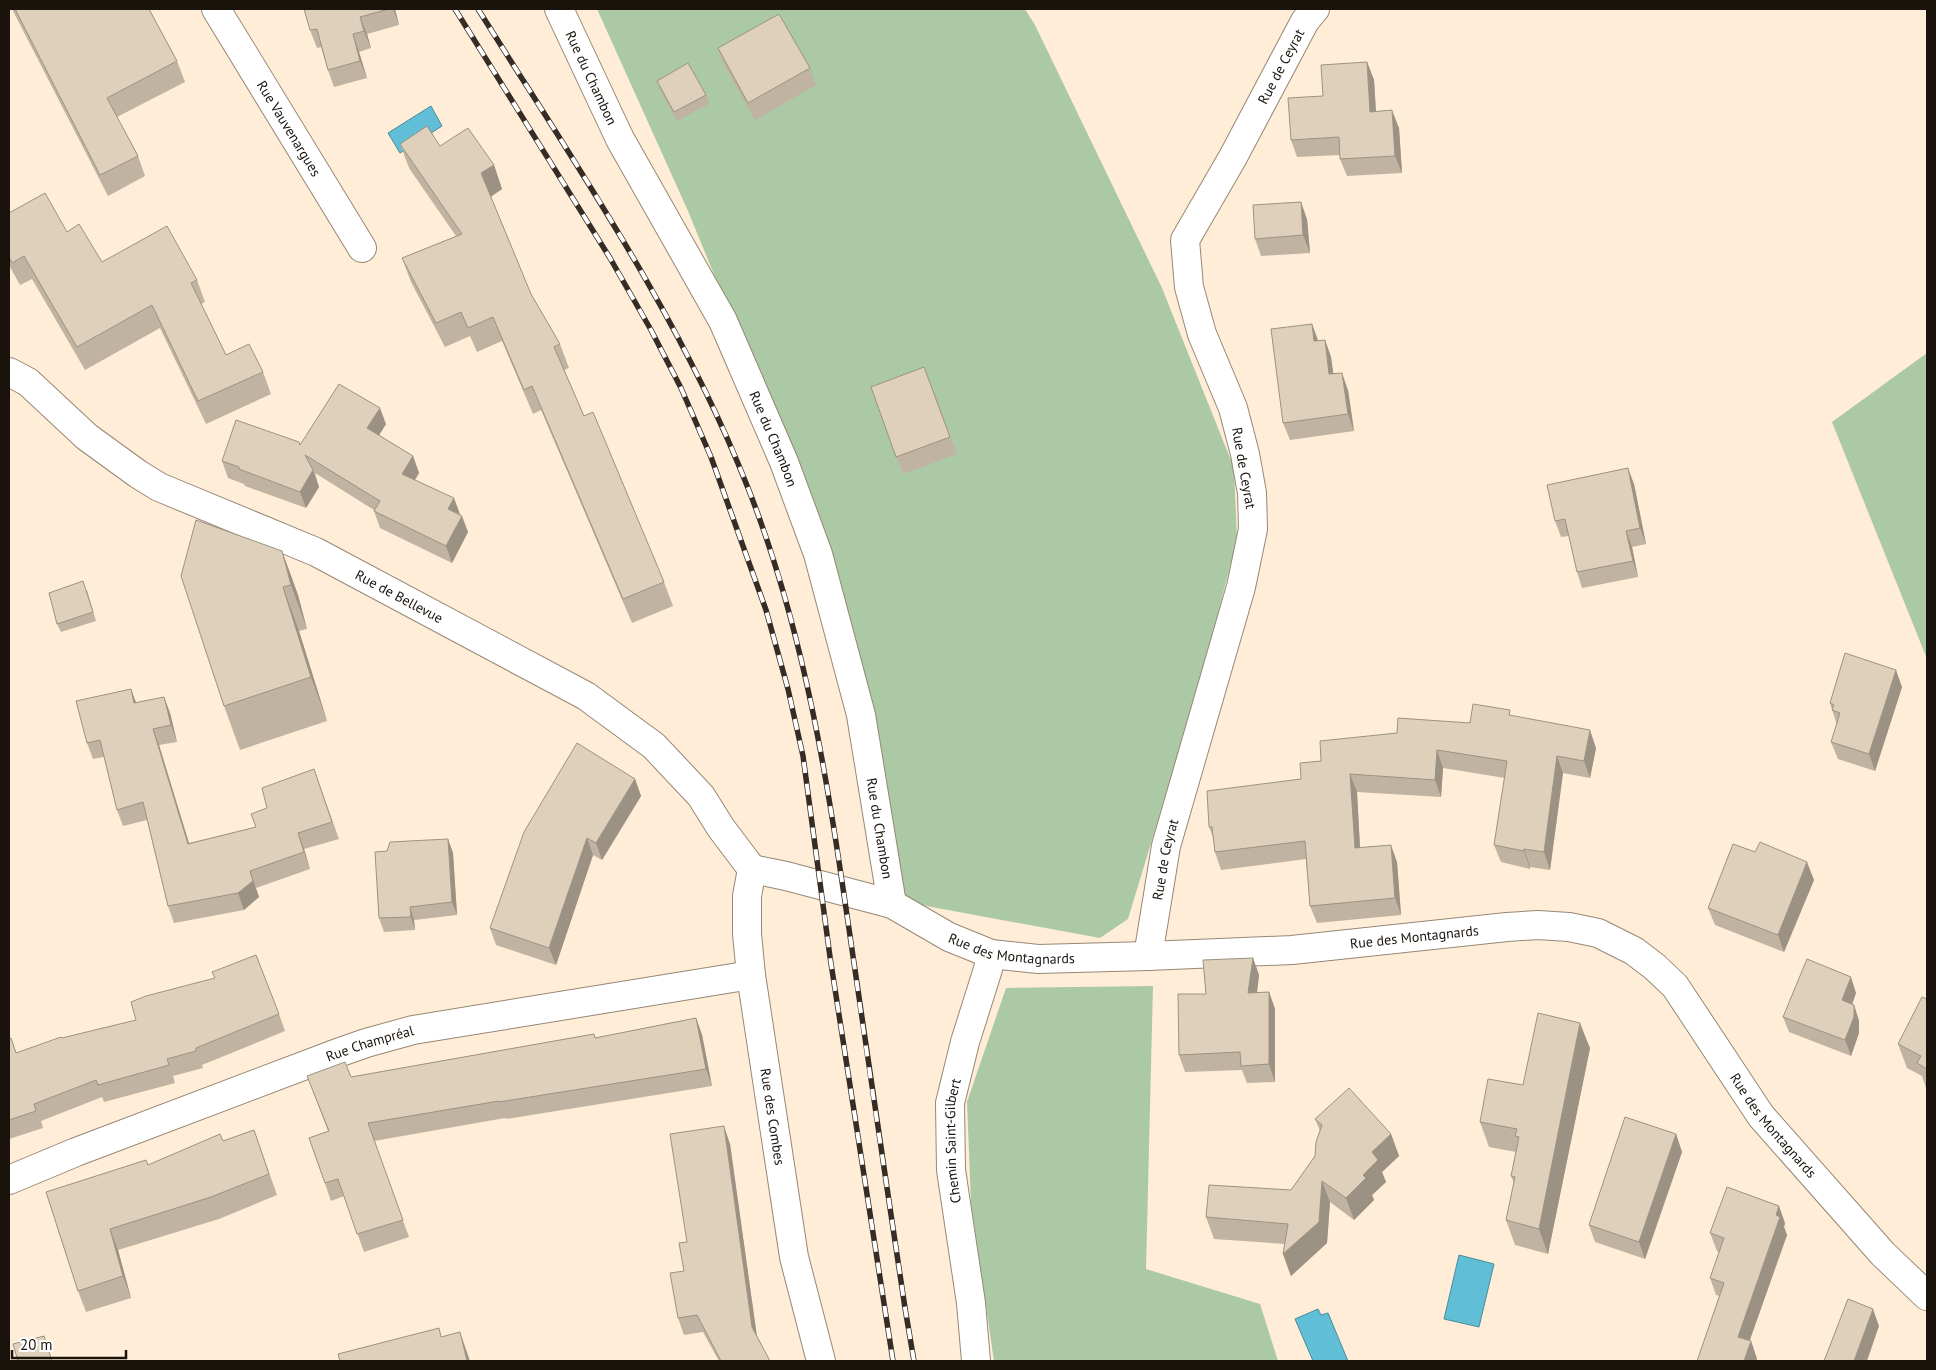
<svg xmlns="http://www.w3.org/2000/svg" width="1936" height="1370" viewBox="0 0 1936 1370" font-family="'PT Sans',sans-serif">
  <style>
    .green { fill: #abc9a4 }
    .water { fill: #60bfd6; stroke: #4b8b99 }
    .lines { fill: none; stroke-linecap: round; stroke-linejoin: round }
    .street-casing { stroke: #978775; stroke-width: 30 }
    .street { stroke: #fff; stroke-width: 28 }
    .rail-casing { stroke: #352d25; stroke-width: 5.5 }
    .rail { stroke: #fff; stroke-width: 4; stroke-dasharray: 11; stroke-linecap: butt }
    .wall { fill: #c0b3a1 }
    .shaded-wall { fill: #9c9283 }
    .building { fill: #dfd0bb; stroke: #9c9283 }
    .labels { text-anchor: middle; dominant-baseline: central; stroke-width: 4; stroke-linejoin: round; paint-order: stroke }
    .street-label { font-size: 14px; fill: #19130c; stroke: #fff }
  </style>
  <rect width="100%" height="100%" fill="#ffedd8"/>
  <!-- green -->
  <g class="green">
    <polygon points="597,9 1025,9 1035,25 1162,288 1234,468 1237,539 1203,672 1128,919 1100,938 910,903 896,884 816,523 688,211"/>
    <polygon points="1927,353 1927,659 1832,422"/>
    <polygon points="1153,986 1146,1269 1260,1304 1278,1361 994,1361 971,1203 967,1102 1006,988"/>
  </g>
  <!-- water -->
  <g class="water">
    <polygon points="431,106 442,126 400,153 388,133"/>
    <polygon points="1459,1255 1494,1264 1479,1327 1444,1319"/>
    <polygon points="1318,1309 1321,1315 1328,1313 1348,1361 1313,1361 1295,1319"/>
  </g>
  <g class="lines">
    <!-- street casing -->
    <g class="street-casing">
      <g id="street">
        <path id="s1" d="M216,9L362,248"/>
        <path id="s2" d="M559,9L620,139L723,321L784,462L818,554L861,715L892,904"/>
        <path id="s3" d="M9,372L28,382L87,437L138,474L159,487L316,552L586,696L654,746L701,796L721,828L752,869"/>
        <path id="s4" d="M752,869L786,876L892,904L949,937L991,954L1038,959L1148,956L1292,950L1507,927L1538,925L1569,927L1598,933L1634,951L1655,967L1675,986L1761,1116L1883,1254L1927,1296"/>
        <path id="s5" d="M752,869L747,896V934L751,975L794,1257L821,1361"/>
        <path id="s6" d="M1148,956L1166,846L1241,587L1253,529L1252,493L1245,454L1233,408L1202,334L1189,287L1185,240L1233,157L1305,21L1315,9"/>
        <path id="s7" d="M9,1180L76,1152L332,1055L366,1043L413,1030L751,975"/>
        <path id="s8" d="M976,1361L971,1303L951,1170L950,1103L965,1042L988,969L991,954"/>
      </g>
    </g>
    <!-- street -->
    <use href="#street" class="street"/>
    <!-- rail casing -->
    <g class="rail-casing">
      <g id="rail">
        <polyline points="455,9 610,258 651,330 681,388 711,457 766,610 788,689 803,756 830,957 893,1361"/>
        <path d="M478,9C575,164 681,317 748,488C809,643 830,799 854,963C870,1078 888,1193 905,1308L914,1361"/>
      </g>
    </g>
    <!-- rail -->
    <use href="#rail" class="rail"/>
  </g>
  <!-- wall -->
  <g class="wall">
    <polygon points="12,9 149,9 177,61 185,82 117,117 138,156 145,176 108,196"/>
    <polygon points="304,9 395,9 399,25 367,34 371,48 359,52 367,78 334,87 328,70 321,47 317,48 310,30"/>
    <polygon points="718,48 810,68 816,85 755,120 724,65"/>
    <polygon points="1367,62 1374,80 1376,111 1399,128 1402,173 1347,176 1340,159 1340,155 1297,157 1291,140 1323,96"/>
    <polygon points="657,81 706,95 709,104 677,121 660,90"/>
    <polygon points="400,144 440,146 494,165 502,189 491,197 531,294 560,344 569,368 564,370 584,416 664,582 673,606 632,623 541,410 533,414 502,341 477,352 470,336 445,347 411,282 402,258 456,236 409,168"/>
    <polygon points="9,213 67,232 102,262 197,280 205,302 201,304 226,355 263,372 271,394 206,424 160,328 85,370 32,279 20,285 9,265"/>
    <polygon points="1307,219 1310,253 1261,256 1255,239"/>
    <polygon points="1312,324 1318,340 1325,340 1331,357 1333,374 1348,390 1354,431 1290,440 1283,423"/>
    <polygon points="924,367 957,454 903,474 871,387"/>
    <polygon points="386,424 379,435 413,456 419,473 415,480 460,514 468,532 452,563 380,528 374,511 374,510 315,473 319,487 306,508 245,486 244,484 228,478 222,461 300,445"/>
    <polygon points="1634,484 1646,544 1632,547 1638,577 1582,588 1577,572 1569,536 1561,537 1555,521"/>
    <polygon points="282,551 298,595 307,629 299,631 327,721 240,750 224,706"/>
    <polygon points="87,590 96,621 61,632 57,624"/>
    <polygon points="1902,687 1875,771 1838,759 1831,742 1837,725 1830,703"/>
    <polygon points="131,689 136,703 164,697 170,713 177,742 159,745 189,843 256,827 267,808 314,769 339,839 304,849 310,869 256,888 259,897 244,910 174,923 168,906 147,820 123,826 117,810 104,757 93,759 87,743"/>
    <polygon points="1513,716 1596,748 1590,778 1563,773 1550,870 1530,867 1530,869 1501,862 1494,845 1505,778 1443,768 1441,797 1357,792 1360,848 1397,862 1401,915 1317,923 1310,906 1306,859 1221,870 1215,852 1213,837 1209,827 1301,779 1321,761 1397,733"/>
    <polygon points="635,779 641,796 602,860 593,855 556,965 496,945 490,928"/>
    <polygon points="448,839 453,853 457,915 414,920 415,930 384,932 379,918"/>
    <polygon points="1814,880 1784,952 1715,925 1708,908"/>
    <polygon points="1253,958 1259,975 1257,992 1269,992 1275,1009 1275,1082 1247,1083 1242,1070 1185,1072 1179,1055 1206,994"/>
    <polygon points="1856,993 1852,1004 1854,1005 1859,1021 1859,1033 1851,1056 1789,1032 1783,1017"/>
    <polygon points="1927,999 1927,1089 1926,1088 1922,1076 1907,1068 1898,1044"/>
    <polygon points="279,1014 285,1031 202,1065 203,1068 173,1076 175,1083 104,1102 102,1097 41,1121 43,1128 9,1139 9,1039 11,1038 16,1053 62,1038"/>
    <polygon points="696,1018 702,1035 712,1086 506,1119 505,1118 374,1141 409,1237 364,1252 344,1196 331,1201 309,1138 328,1131 307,1076 351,1077 594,1034 596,1038"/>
    <polygon points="1590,1048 1548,1254 1515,1245 1506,1220 1514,1183 1511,1176 1516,1152 1489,1147 1480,1122 1523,1085"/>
    <polygon points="1315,1119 1391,1134 1399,1156 1382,1172 1386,1182 1372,1195 1374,1200 1354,1220 1330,1202 1327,1243 1291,1276 1283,1254 1285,1244 1214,1239 1206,1217 1291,1190 1315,1156 1320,1131"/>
    <polygon points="254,1130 277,1195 219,1219 118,1250 131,1298 86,1312 78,1291 46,1192 148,1165 223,1141"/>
    <polygon points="1676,1134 1682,1152 1645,1259 1595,1242 1589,1225"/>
    <polygon points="730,1144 757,1337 770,1361 719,1361 703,1332 684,1335 678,1318 684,1271 687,1242"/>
    <polygon points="1785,1223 1784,1227 1787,1235 1749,1341 1751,1341 1757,1359 1756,1361 1697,1361 1720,1296 1716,1295 1710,1278 1719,1252 1717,1251 1710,1233"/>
  </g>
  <!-- shaded-wall -->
  <g class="shaded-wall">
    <polygon points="393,9 395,9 399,25"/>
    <polygon points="360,17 367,34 371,48 364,31"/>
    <polygon points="353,34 359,52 367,78 360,61"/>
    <polygon points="1367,62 1374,80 1377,129 1370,112"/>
    <polygon points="1392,110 1399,128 1402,173 1395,156"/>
    <polygon points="494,165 502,189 490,197 481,173"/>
    <polygon points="1301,202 1307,219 1310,253 1303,235"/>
    <polygon points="1312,324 1318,341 1314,341"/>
    <polygon points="1325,340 1331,357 1336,392 1329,374"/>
    <polygon points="1342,373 1348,390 1354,431 1348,414"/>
    <polygon points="380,408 386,424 373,445 367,428"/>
    <polygon points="413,456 419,473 408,491 402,474"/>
    <polygon points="1628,468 1634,484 1646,544 1640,528"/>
    <polygon points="313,470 319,487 306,508 300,492"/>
    <polygon points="454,498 460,514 448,509"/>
    <polygon points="462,516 468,532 452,563 446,546"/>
    <polygon points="1626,531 1632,547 1638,577 1633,561"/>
    <polygon points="282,551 298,595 307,629 291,585"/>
    <polygon points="283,587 299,631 327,721 311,677"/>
    <polygon points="1896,670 1902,687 1875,771 1869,754"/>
    <polygon points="131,689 137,705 134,703"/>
    <polygon points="164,697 170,713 177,742 171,725"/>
    <polygon points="153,729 159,745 194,860 188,844"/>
    <polygon points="1590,730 1596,748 1590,778 1584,761"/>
    <polygon points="1437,750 1443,768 1441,797 1435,780"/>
    <polygon points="1557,756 1563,773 1550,870 1544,852"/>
    <polygon points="1350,774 1357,792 1361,866 1355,848"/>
    <polygon points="635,779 641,796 602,860 596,843"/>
    <polygon points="298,833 304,849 310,869 304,852"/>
    <polygon points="587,838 593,855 556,965 549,948"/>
    <polygon points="448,839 453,853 457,915 452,902"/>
    <polygon points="1391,845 1397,862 1401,915 1395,898"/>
    <polygon points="1524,849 1530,867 1530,869 1524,851"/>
    <polygon points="1807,862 1814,880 1784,952 1778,935"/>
    <polygon points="250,871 259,897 244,910 238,893"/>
    <polygon points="410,907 414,920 415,930 411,917"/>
    <polygon points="1253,958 1259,975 1255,1010 1248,993"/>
    <polygon points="1851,977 1856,993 1848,1016 1842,1000"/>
    <polygon points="1269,992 1275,1009 1275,1082 1269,1064"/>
    <polygon points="1854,1005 1859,1021 1859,1033 1851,1056 1845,1040"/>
    <polygon points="696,1018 702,1035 712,1086 706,1069"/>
    <polygon points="1580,1023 1590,1048 1548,1254 1539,1229"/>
    <polygon points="724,1126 730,1144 758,1344 752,1327"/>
    <polygon points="1391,1134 1399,1156 1382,1172 1386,1182 1372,1195 1374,1200 1354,1220 1346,1198 1363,1175 1372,1152"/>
    <polygon points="1676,1134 1682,1152 1645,1259 1639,1242"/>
    <polygon points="1322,1181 1330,1202 1327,1243 1291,1276 1283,1254"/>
    <polygon points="1779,1206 1785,1223 1784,1227 1787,1235 1745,1354 1738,1337 1776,1215"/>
    <polygon points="110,1229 118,1250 131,1298 123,1276"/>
    <polygon points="1873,1309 1879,1326 1867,1361 1854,1361"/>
    <polygon points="460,1332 470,1361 467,1361"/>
    <polygon points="1751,1341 1757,1359 1756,1361 1744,1361"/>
  </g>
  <!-- building -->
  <g class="building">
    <polygon points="15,9 149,9 177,61 107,98 138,156 100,175"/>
    <polygon points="304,9 389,9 360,17 364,31 353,34 360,61 328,70 317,29 310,30"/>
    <polygon points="779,14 810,68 748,103 718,48"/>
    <polygon points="1367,62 1370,112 1392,110 1395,156 1340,159 1339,137 1291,140 1288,98 1323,96 1321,65"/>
    <polygon points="688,63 706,95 674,112 657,81"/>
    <polygon points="427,126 440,146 468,128 494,165 481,173 531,294 560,344 554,347 584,416 593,412 664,582 623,599 532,386 524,390 493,317 468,328 461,312 436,323 402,258 462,234 400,144"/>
    <polygon points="45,193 67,232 79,224 102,262 167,226 197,280 191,283 226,355 249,344 263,372 198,401 152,305 77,347 24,256 12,263 9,257 9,213"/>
    <polygon points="1301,202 1303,235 1255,239 1253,205"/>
    <polygon points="1312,324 1314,341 1325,340 1329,374 1342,373 1348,414 1283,423 1271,329"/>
    <polygon points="924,367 950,437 896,457 871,387"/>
    <polygon points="339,384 380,408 367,428 413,456 402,474 454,498 448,509 462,516 446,546 374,511 380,501 305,455 313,470 300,492 239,469 239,467 222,461 236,420 299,442 300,445"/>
    <polygon points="1628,468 1640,528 1626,531 1633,561 1577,572 1565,519 1555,521 1547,485"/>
    <polygon points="196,520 282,551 291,585 283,587 311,677 224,706 181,576"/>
    <polygon points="83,581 93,612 57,624 49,593"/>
    <polygon points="1845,653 1896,670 1869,754 1831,742 1840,713 1832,710 1834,705 1830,703"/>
    <polygon points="131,689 134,703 164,697 171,725 153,729 188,844 256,827 251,814 267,808 262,788 314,769 332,822 298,833 304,852 250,871 253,881 238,893 168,906 143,802 117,810 100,740 87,743 76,701"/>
    <polygon points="1473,704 1510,710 1509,715 1590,730 1584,761 1557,756 1544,852 1524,849 1524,851 1494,845 1507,761 1437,750 1435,780 1350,774 1355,848 1391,845 1395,898 1310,906 1305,841 1215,852 1212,827 1209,827 1207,791 1301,779 1300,763 1321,761 1320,741 1397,733 1398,718 1470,723"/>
    <polygon points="577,743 635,779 596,843 587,838 549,948 490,928 524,832"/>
    <polygon points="448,839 452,902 410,907 411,917 379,918 375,852 387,851 390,842"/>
    <polygon points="1760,842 1807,862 1778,935 1708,908 1733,844 1755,852"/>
    <polygon points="256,955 279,1014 196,1048 196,1051 167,1059 169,1065 98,1085 96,1080 34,1104 36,1111 9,1120 9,1039 11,1038 16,1053 61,1037 62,1038 136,1020 131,1002 146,996 215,978 212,972"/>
    <polygon points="1253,958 1248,993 1269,992 1269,1064 1241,1066 1240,1052 1179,1055 1178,994 1206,994 1203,960"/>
    <polygon points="1807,959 1851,977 1842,1000 1854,1005 1854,1017 1845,1040 1783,1017"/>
    <polygon points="1922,997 1927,999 1927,1069 1917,1063 1921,1056 1898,1044"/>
    <polygon points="1538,1013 1580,1023 1539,1229 1506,1220 1515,1177 1511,1176 1519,1137 1515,1136 1517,1129 1480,1122 1488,1079 1523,1085"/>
    <polygon points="696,1018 706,1069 499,1102 499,1101 368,1123 403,1220 357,1234 338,1179 325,1183 309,1138 329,1131 307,1076 345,1062 351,1077 543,1043 594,1034 595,1038"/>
    <polygon points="1349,1088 1391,1134 1372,1152 1378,1160 1363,1175 1366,1178 1346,1198 1322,1181 1319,1222 1283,1254 1288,1224 1206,1217 1209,1185 1291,1190 1315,1156 1316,1142 1322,1125 1315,1119"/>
    <polygon points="1625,1117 1676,1134 1639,1242 1589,1225"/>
    <polygon points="724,1126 752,1327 770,1361 721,1361 697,1315 678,1318 670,1273 684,1271 679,1243 687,1242 670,1134"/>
    <polygon points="254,1130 269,1174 211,1197 110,1229 123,1276 78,1291 46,1192 146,1160 148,1165 220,1134 223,1141"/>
    <polygon points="1727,1187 1779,1206 1776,1215 1780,1217 1738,1337 1751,1341 1744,1361 1697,1361 1724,1283 1710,1278 1724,1238 1710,1233"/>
    <polygon points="1848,1299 1873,1309 1854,1361 1824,1361"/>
    <polygon points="439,1328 441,1337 460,1332 467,1361 340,1361 338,1354"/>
    <polygon points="44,1336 52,1361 18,1361 13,1344"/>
  </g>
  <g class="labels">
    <!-- street labels -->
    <g class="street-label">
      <text stroke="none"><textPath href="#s6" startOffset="938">Rue de Ceyrat</textPath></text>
      <text stroke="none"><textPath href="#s2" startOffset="76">Rue du Chambon</textPath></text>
      <text stroke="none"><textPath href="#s1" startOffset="140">Rue Vauvenargues</textPath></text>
      <text stroke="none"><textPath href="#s2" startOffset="481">Rue du Chambon</textPath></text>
      <text transform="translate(1244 468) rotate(80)">Rue de Ceyrat</text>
      <text stroke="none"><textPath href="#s3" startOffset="454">Rue de Bellevue</textPath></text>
      <text stroke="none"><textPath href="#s2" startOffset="886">Rue du Chambon</textPath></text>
      <text stroke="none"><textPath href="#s6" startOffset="98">Rue de Ceyrat</textPath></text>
      <text stroke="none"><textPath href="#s4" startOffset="680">Rue des Montagnards</textPath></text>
      <text stroke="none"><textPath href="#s4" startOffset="275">Rue des Montagnards</textPath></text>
      <text stroke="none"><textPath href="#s7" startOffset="386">Rue Champréal</textPath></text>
      <text stroke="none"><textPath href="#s5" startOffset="250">Rue des Combes</textPath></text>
      <text stroke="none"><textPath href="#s4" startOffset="1130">Rue des Montagnards</textPath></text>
      <text stroke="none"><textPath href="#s8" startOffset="222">Chemin Saint-Gilbert</textPath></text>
    </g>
  </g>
  <!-- border -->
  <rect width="1936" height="1370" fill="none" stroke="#19130c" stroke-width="20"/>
  <!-- scale -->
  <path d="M12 1350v8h114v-8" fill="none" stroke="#19130c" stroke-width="2.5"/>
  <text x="20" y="1350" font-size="15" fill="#19130c" stroke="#ffffff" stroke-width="4" paint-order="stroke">20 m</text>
</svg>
